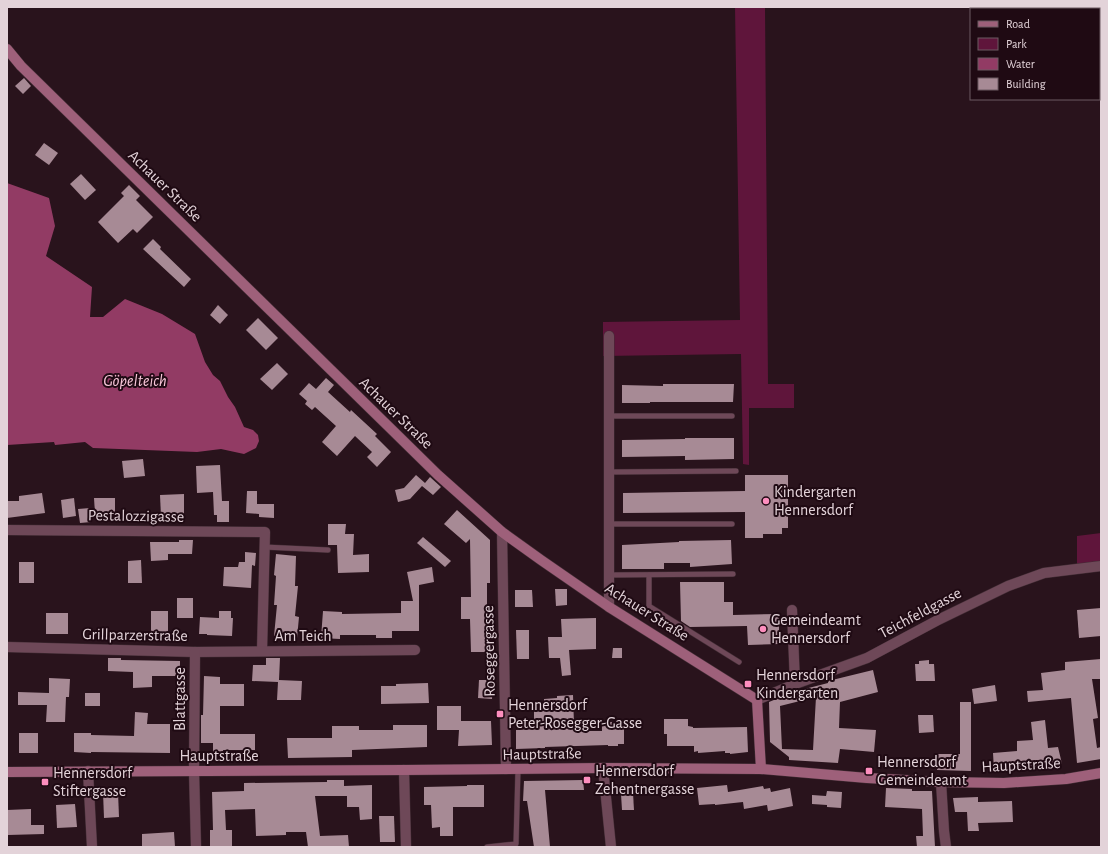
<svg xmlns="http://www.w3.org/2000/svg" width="1108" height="854" viewBox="0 0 1108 854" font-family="'Alegreya Sans',sans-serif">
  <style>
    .green { fill: #5f153b }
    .water { fill: #923b64 }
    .building { fill: #a78a95; fill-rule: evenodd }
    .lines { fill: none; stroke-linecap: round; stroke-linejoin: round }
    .lane-casing { stroke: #432e36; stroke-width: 6 }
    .street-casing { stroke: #432e36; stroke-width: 11 }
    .secondary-casing { stroke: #432e36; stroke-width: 11 }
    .lane { stroke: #6e4858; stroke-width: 5 }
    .street { stroke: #6e4858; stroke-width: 10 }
    .secondary { stroke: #9e607a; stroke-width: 10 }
    .poi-dot { fill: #fd8ebe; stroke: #1f0a13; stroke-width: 1.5 }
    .labels { text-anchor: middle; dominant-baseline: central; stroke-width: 4; stroke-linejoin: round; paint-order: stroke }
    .street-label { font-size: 16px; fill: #e3d3d9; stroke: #1f0a13 }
    .poi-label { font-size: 16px; fill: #e3d3d9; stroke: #1f0a13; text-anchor: start }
    .water-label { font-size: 17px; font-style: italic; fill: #f9c7da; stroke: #1f0a13 }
  </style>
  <rect width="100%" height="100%" fill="#29131c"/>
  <!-- green -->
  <g class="green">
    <polygon points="735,7 765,7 768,384 794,384 794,408 749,408 749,465 743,464 741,354 603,356 603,322 740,320"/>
    <polygon points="1101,533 1101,562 1077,564 1077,536"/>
  </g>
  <!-- water -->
  <polygon class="water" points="7,183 49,198 55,226 46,256 92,287 90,317 103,317 125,299 162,314 195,334 205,362 213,375 220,381 228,397 235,407 244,427 253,430 258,435 259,441 256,448 244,454 221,449 197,452 93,448 85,442 55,445 54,442 7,445"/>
  <!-- building -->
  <g class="building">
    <polygon points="24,78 31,86 23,94 15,86"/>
    <polygon points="44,143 58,153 49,165 35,155"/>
    <polygon points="81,174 96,190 85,200 70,184"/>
    <polygon points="129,185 140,196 136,200 153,217 137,233 133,229 118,243 98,222 124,196 121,193"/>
    <polygon points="153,239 161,247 160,249 191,279 184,287 143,249"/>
    <polygon points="218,305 228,315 220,324 210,315"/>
    <polygon points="258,318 278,338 266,350 246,330"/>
    <polygon points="277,363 288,374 272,390 260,379"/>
    <polygon points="326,378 334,385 328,392 350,412 351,410 377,434 375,436 391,452 377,467 367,457 372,452 355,436 337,456 322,442 336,426 315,407 312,410 305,404 307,401 299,394 309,383 316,389"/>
    <polygon points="663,384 734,384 733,402 650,402 650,403 622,403 622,385 663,386"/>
    <polygon points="685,438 734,438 734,459 685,460 685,456 622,457 622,440 685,439"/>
    <polygon points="143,459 145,476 124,478 122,461"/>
    <polygon points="220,465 222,501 229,501 229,522 217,522 217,515 214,515 213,492 197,493 196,466"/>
    <polygon points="416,475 425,483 430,477 441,487 433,495 422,486 410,499 398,502 395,490 404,488"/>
    <polygon points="745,475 788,475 788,528 782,528 782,534 763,534 763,538 745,538 745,512 623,513 623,493 745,491"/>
    <polygon points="247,491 257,491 257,504 274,504 274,518 259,517 259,514 246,513"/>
    <polygon points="42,493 45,513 7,518 7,501 19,501 19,496"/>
    <polygon points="184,494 184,515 161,516 160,495"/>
    <polygon points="74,498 76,516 63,518 61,500"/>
    <polygon points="94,498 115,498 115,512 95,513"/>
    <polygon points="90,508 91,522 80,523 78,509"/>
    <polygon points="457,510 490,540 490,583 487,583 487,627 489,627 489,652 471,652 470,619 461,619 461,597 471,597 470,539 466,543 444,524"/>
    <polygon points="328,524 346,524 345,534 354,534 353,555 369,554 369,572 338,573 337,545 328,545"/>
    <polygon points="423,537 451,561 445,567 417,543"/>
    <polygon points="179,540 193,540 192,554 168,554 168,560 151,561 150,542 179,542"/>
    <polygon points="731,540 732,564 690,567 690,563 664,563 664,569 622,569 622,545 679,542 679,541"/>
    <polygon points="245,552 256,553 255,566 252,565 251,588 223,586 224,567 238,567 239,562 245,562"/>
    <polygon points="276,554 296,556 295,586 298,586 295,616 299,617 297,638 274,636 277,605 274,605 276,576 274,575"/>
    <polygon points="141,560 142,583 128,583 128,561"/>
    <rect x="19" y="562" width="15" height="21"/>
    <polygon points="432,567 434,582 419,585 419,631 392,631 392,638 376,638 376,635 340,635 340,639 321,638 323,611 342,612 342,614 401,613 401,601 413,601 407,572"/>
    <polygon points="680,582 724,582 724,602 733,602 733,615 779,614 779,644 748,645 747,626 690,627 681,621"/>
    <polygon points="555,589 567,589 567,605 556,606"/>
    <polygon points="515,590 532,590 533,607 515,607"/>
    <rect x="177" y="598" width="16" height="20"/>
    <polygon points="1101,608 1101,636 1079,638 1077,610"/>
    <polygon points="151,611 168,611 168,634 151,633"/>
    <polygon points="219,611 231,611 231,618 233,618 232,636 207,635 207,634 199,634 200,617 219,618"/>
    <rect x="46" y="613" width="22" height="21"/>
    <polygon points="596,618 596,649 569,650 571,675 562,676 560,658 549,658 548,637 562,637 561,619"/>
    <polygon points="516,630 529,630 529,659 517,659"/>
    <polygon points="613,648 622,648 622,658 612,658"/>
    <polygon points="108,658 121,658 121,660 180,661 180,676 152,676 152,687 133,688 133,672 108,671"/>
    <polygon points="266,658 280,658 279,680 302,681 301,700 277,700 278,682 252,681 253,665 266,665"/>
    <polygon points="1101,659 1101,679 1092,679 1098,718 1093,719 1097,748 1101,747 1101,759 1077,763 1071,698 1028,702 1027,691 1043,690 1041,673 1065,670 1065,662"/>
    <polygon points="929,660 929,664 934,664 935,681 916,681 915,664 919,664 919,661"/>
    <path d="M873,670L878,692L840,702L839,728L876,730L874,752L840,749L838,763L789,760V757L770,742L769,702L793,692L828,683V681ZM816,697L813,750L782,749L780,706Z"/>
    <polygon points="204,676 220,677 220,684 244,684 244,706 220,706 220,734 255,734 255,750 223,750 223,756 213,756 213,743 201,743 201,715 203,715"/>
    <polygon points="49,678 70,679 69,697 66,697 65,722 46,722 47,705 18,705 18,692 49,693"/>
    <polygon points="479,680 493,680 492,699 478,698"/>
    <polygon points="428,683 429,703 381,704 381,686 396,686 396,684"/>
    <polygon points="995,685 997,701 974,704 972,689"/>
    <rect x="85" y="693" width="15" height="13"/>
    <polygon points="573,695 574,724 576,724 576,731 602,731 602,724 607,725 607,722 624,722 624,744 618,744 618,746 608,746 608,745 545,747 545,748 516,749 516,730 534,729 534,709 544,709 544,699 557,698 557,696"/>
    <polygon points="960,702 971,702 971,771 937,770 938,754 960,754"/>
    <polygon points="437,706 461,706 461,721 491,721 492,745 458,746 459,730 437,730"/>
    <polygon points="135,712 148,713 147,724 170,724 170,753 91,752 91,753 74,752 74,733 91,733 91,735 134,736"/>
    <polygon points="918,715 933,715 934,732 919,733"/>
    <polygon points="664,719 688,719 688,726 693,727 693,728 747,727 748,752 730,754 730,753 725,753 725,751 698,753 698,751 694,752 694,746 667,746 667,734 664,734"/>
    <polygon points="1045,720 1048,748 1058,747 1062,764 1036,768 994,770 993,753 1017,751 1017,741 1033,740 1031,722"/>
    <polygon points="393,725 427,725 427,747 352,750 352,757 288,758 287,738 332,738 332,726 359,726 359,730 393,730"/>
    <rect x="19" y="733" width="19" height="20"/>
    <polygon points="327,780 344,780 344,786 372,785 372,819 360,820 359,807 347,807 347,796 315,796 320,836 348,835 349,847 308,847 306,832 286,832 286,835 256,836 255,809 225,810 226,830 232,830 232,847 210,847 210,830 213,830 212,792 244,791 244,783 327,782"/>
    <polygon points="583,780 584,790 545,790 550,847 534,847 527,801 523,801 524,781"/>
    <polygon points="467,785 484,785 484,807 453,807 453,836 440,836 440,827 432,828 431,805 424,805 424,787 467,786"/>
    <polygon points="727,785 728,792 763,786 764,789 770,788 771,792 790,788 793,806 768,811 767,805 744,809 743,802 715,805 715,804 699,805 697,788"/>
    <polygon points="886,788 912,789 912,791 932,791 935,847 917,847 916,836 923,836 922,809 885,807"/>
    <polygon points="827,791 842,792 841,808 827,807 827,805 812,804 812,795 826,796"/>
    <polygon points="103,792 118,792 119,817 104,818"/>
    <polygon points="633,793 634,810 622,810 621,794"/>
    <polygon points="978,797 978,802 1012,801 1013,822 978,823 979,831 968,831 967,812 955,812 953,798"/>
    <polygon points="75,804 77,827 57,828 56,805"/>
    <polygon points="31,809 31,825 44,825 44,834 8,835 7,810"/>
    <polygon points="379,816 394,816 395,842 380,842"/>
    <polygon points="174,832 175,847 142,847 142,834"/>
  </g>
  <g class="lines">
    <!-- lane casing -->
    <g class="lane-casing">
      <g id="lane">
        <polyline points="609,416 732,416"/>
        <polyline points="609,472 736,471"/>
        <polyline points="609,524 732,524"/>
        <polyline points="264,547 328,550"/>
        <polyline points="609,575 733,574"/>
        <polyline points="649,575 649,606 739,662"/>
        <polyline points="487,847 516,844 518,769"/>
      </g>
    </g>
    <!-- street casing -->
    <g class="street-casing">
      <g id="street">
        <polyline points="609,336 609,607"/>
        <polyline points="7,530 265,532 262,651"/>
        <polyline points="502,532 506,769"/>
        <polyline points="792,610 795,684"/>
        <polyline points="7,647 195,652 415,650"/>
        <polyline points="195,652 194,771 196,847"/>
        <polyline points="757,700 795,684 867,658 938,620 1008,586 1044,573 1101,566"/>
        <polyline points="603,768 611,847"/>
        <polyline points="404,770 406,847"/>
        <polyline points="88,771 92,847"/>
        <polyline points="941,782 944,831 946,847"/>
      </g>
    </g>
    <!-- secondary casing -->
    <g class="secondary-casing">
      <g id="secondary">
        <polyline points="7,49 21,66 438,475 502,532 541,560 609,607 757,700 761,769"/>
        <polyline points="7,772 404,770 603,768 761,769 867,778 941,782 1004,783 1066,779 1101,773"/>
      </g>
    </g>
    <!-- lane -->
    <use href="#lane" class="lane"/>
    <!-- street -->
    <use href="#street" class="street"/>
    <!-- secondary -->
    <use href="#secondary" class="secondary"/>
  </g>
  <!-- markers -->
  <g class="poi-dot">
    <circle cx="766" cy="501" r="4"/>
    <circle cx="763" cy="629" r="4"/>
    <rect x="744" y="680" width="8" height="8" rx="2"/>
    <rect x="496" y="710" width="8" height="8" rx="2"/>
    <rect x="865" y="767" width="8" height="8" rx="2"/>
    <rect x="583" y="776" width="8" height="8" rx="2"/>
    <rect x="41" y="778" width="8" height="8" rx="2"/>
  </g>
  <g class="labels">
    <!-- street labels -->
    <g class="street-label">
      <text transform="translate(165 186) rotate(44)">Achauer Straße</text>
      <text transform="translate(396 413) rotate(44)">Achauer Straße</text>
      <text transform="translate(136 516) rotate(1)">Pestalozzigasse</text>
      <text transform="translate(647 612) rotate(32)">Achauer Straße</text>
      <text transform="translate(920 613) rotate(-28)">Teichfeldgasse</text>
      <text transform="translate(135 635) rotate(1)">Grillparzerstraße</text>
      <text x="303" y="636">Am Teich</text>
      <text transform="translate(489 651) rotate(-91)">Roseggergasse</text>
      <text transform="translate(180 699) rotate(-90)">Blattgasse</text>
      <text transform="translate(542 754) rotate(-1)">Hauptstraße</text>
      <text x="219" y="756">Hauptstraße</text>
      <text transform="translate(1021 765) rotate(-3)">Hauptstraße</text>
    </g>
    <!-- poi labels -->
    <g class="poi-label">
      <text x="774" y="492">Kindergarten<tspan x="774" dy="18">Hennersdorf</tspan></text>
      <text x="771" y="620">Gemeindeamt<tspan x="771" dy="18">Hennersdorf</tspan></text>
      <text x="756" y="675">Hennersdorf<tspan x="756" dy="18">Kindergarten</tspan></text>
      <text x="508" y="705">Hennersdorf<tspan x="508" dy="18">Peter-Rosegger-Gasse</tspan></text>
      <text x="877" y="762">Hennersdorf<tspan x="877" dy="18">Gemeindeamt</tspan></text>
      <text x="595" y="771">Hennersdorf<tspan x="595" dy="18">Zehentnergasse</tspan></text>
      <text x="53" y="773">Hennersdorf<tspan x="53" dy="18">Stiftergasse</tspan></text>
    </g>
    <!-- water labels -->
    <g class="water-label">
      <text x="135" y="380">Göpelteich</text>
    </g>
  </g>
  <!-- border -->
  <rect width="1108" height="854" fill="none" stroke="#e3d3d9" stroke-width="16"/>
  <!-- legend -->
  <rect x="970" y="8" width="130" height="92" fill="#1f0a13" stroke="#6d5a62"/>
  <rect x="978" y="21" width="20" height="6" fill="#9e607a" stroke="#6d5a62"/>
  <text x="1006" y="28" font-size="12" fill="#e3d3d9">Road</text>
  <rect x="978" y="38" width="20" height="12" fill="#5f153b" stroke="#6d5a62"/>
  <text x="1006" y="48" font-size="12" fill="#e3d3d9">Park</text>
  <rect x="978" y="58" width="20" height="12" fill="#923b64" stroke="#6d5a62"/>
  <text x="1006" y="68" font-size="12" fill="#e3d3d9">Water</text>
  <rect x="978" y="78" width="20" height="12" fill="#a78a95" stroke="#6d5a62"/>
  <text x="1006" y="88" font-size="12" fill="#e3d3d9">Building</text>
</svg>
